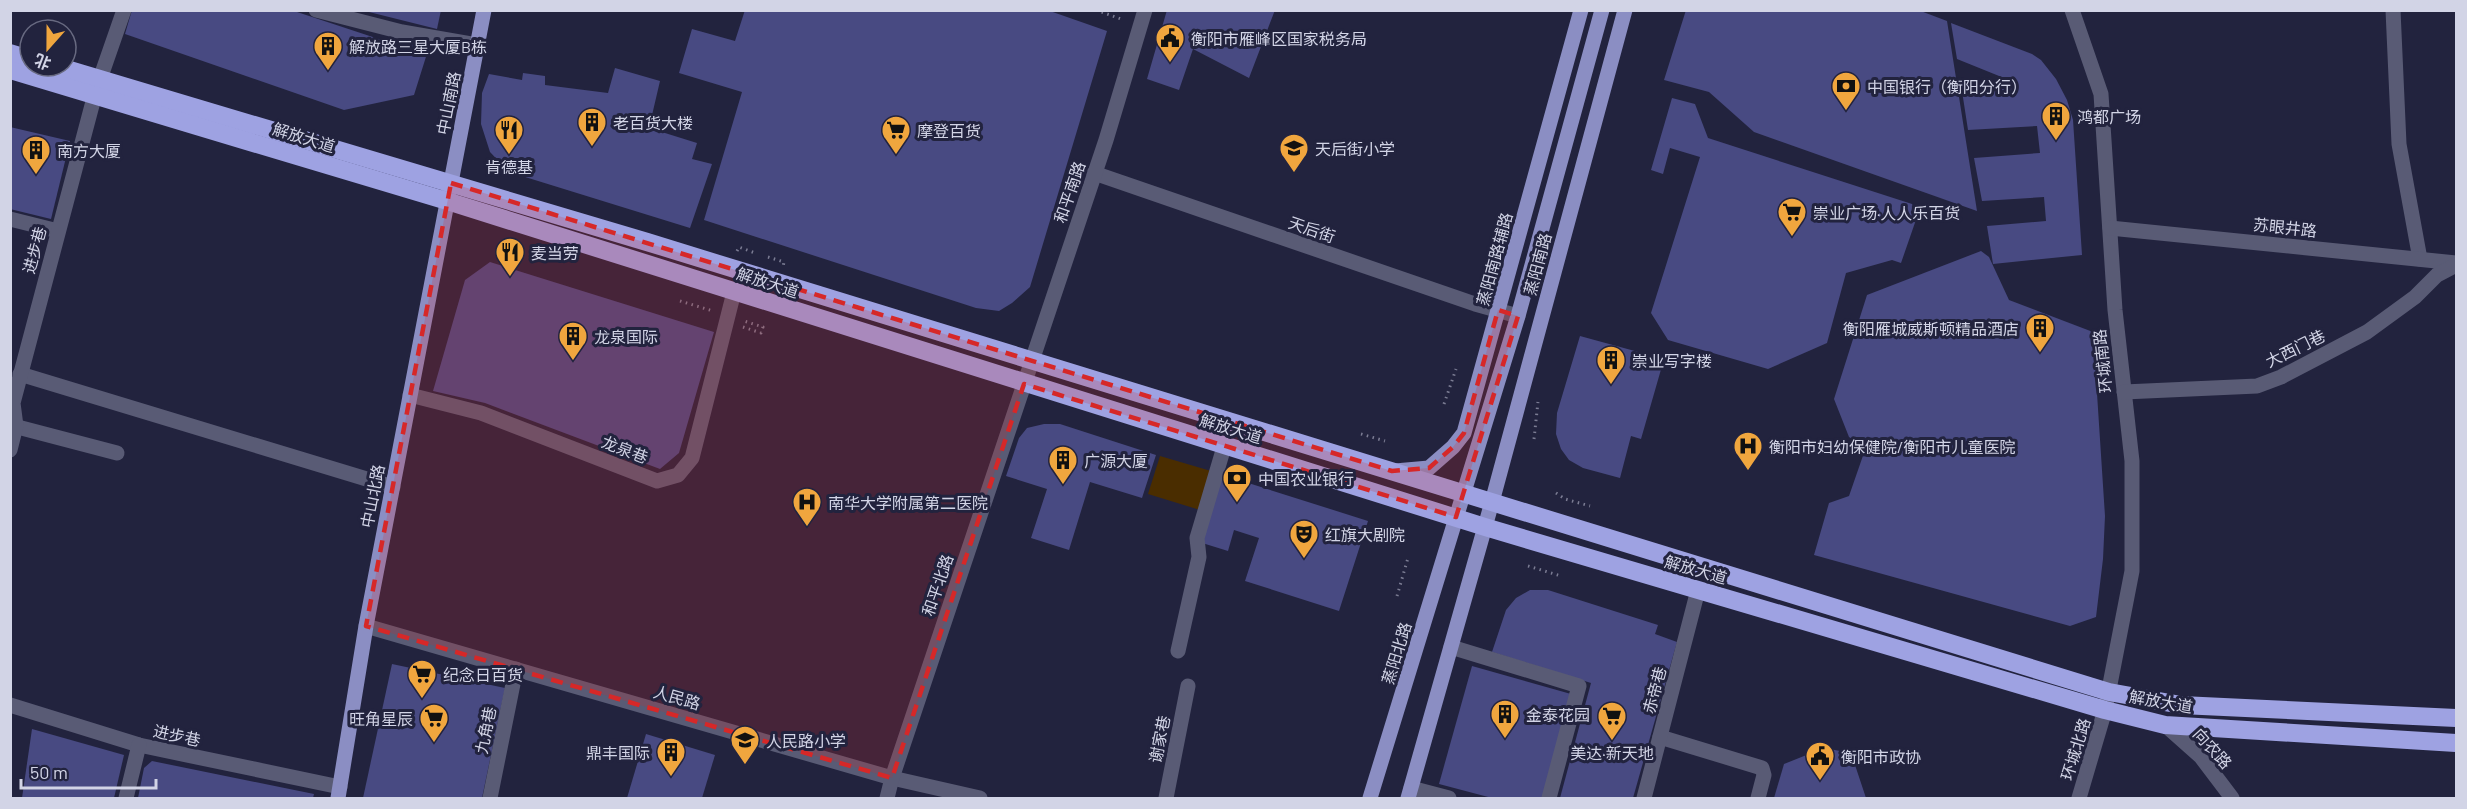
<svg xmlns="http://www.w3.org/2000/svg" width="2467" height="809" viewBox="0 0 2467 809" font-family="Barlow,'Noto Sans SC',sans-serif">
  <style>
    .green { fill: #4a2d00 }
    .building { fill: #484a82 }
    .lines { fill: none; stroke-linecap: round; stroke-linejoin: round }
    .path { stroke: #7c7d94; stroke-width: 3; stroke-dasharray: 1.5 4.5; stroke-linecap: butt }
    .minor { stroke: #595b75; stroke-width: 15 }
    .major { stroke: #8b8ec3; stroke-width: 15 }
    .highway { stroke: #9ea2e2; stroke-width: 18 }
    .marked { fill: #d62828; fill-opacity: 0.2; stroke: #d62828; stroke-width: 4.5; stroke-dasharray: 12 8; stroke-linejoin: round }
    .labels { text-anchor: middle; dominant-baseline: central; stroke-width: 6; stroke-linejoin: round; paint-order: stroke }
    .poi-label { font-size: 16px; fill: #d2d4e6; stroke: #22233e; text-anchor: start }
    .street-label { font-size: 16px; fill: #d2d4e6; stroke: #22233e }
  </style>
  <rect width="100%" height="100%" fill="#22233e"/>
  <!-- green -->
  <polygon class="green" points="1160,456 1211,471 1200,510 1148,494"/>
  <!-- building -->
  <g class="building">
    <polygon points="132,10 291,10 409,49 415,37 430,44 414,95 344,110 125,34"/>
    <polygon points="361,10 441,10 437,29"/>
    <polygon points="745,10 1047,10 1107,31 1030,287 1012,303 999,311 976,308 704,220 742,92 679,73 692,29 735,41"/>
    <polygon points="1167,10 1275,10 1249,78 1193,49 1179,90 1147,79"/>
    <polygon points="1686,10 1918,10 1947,21 1977,211 1754,132 1709,92 1664,80"/>
    <polygon points="1951,23 2032,54 2041,60 2056,79 2067,100 2073,120 2082,255 1993,264 1987,226 2046,221 2044,197 1982,201 1974,158 2040,153 2037,126 1968,130 1962,91 2018,87 2009,80 1957,59"/>
    <polygon points="615,68 660,81 649,128 697,143 692,159 712,164 690,228 509,172 490,152 481,124 482,93 489,74 522,80 523,73 545,76 545,85 608,93"/>
    <polygon points="1672,98 1695,104 1708,138 1912,204 1918,214 1901,263 1892,260 1846,273 1827,343 1768,369 1668,340 1651,313 1700,157 1670,148 1663,174 1651,170"/>
    <polygon points="10,127 70,141 51,219 10,209"/>
    <polygon points="1981,251 1989,257 2009,300 2093,332 2105,516 2103,559 2096,617 2070,626 1814,555 1829,503 1849,496 1866,447 1849,437 1834,399 1867,295"/>
    <polygon points="490,262 714,332 679,453 660,469 485,403 433,391 465,280"/>
    <polygon points="1580,336 1664,359 1641,439 1631,436 1620,478 1583,468 1569,460 1561,449 1556,434 1557,413"/>
    <polygon points="1044,424 1060,424 1156,455 1142,498 1090,482 1069,550 1031,538 1047,489 1006,476 1019,438 1027,428"/>
    <polygon points="1220,474 1368,521 1339,611 1245,581 1259,538 1234,530 1228,551 1199,542"/>
    <polygon points="1530,590 1548,590 1658,625 1655,634 1677,642 1633,798 1560,798 1591,683 1492,652 1506,610 1516,598"/>
    <polygon points="392,664 505,688 482,798 363,798"/>
    <polygon points="1472,666 1571,694 1543,798 1492,798 1439,784"/>
    <polygon points="32,729 124,755 114,798 22,798"/>
    <polygon points="646,734 715,755 702,798 627,798"/>
    <polygon points="1824,748 1851,753 1866,798 1774,798 1784,764"/>
    <polygon points="152,761 314,794 313,798 138,798 144,768"/>
  </g>
  <g class="lines">
    <!-- path -->
    <g class="path">
      <polyline points="1096,10 1124,20"/>
      <polyline points="737,251 739,247 755,253"/>
      <polyline points="768,257 784,262 783,267"/>
      <polyline points="680,301 713,311"/>
      <polyline points="743,327 761,333 763,327 744,321"/>
      <polyline points="1444,404 1456,369"/>
      <polyline points="1361,434 1385,441"/>
      <polyline points="1534,439 1538,402"/>
      <polyline points="1556,493 1565,499 1590,506"/>
      <polyline points="1528,566 1561,576"/>
      <polyline points="1397,596 1408,558"/>
    </g>
    <!-- minor -->
    <g class="minor">
      <polyline points="316,10 402,32 477,45"/>
      <polyline points="2072,10 2101,94 2115,310 2132,461 2132,571 2105,710 2079,798"/>
      <polyline points="2393,10 2399,144 2420,259"/>
      <polyline points="100,79 124,10"/>
      <polyline points="1094,173 1475,304 1518,316"/>
      <polyline points="10,219 58,231"/>
      <polyline points="2110,228 2456,263"/>
      <polyline points="20,374 393,487"/>
      <polyline points="2124,392 2257,386 2281,377 2367,332 2415,297 2437,275 2456,265"/>
      <polyline points="410,395 481,413 657,481 678,475 692,458 734,292"/>
      <polyline points="10,425 117,453"/>
      <polyline points="10,450 16,426 13,403 95,94"/>
      <polyline points="366,626 892,778 980,798"/>
      <polyline points="1451,647 1579,686 1549,798"/>
      <polyline points="1178,651 1199,557 1197,538 1224,447"/>
      <polyline points="10,705 139,745 340,787"/>
      <polyline points="2165,725 2201,757 2232,798"/>
      <polyline points="1660,737 1762,768 1764,775 1758,798"/>
      <polyline points="1411,788 1449,798"/>
      <polyline points="126,798 139,745"/>
      <polyline points="490,798 516,669"/>
      <polyline points="887,798 892,778 1106,140 1145,10"/>
      <polyline points="1166,798 1188,686"/>
      <polyline points="1644,798 1698,590"/>
    </g>
    <!-- major -->
    <g class="major">
      <polyline points="1395,471 1429,468 1453,447 1464,433 1581,10"/>
      <polyline points="338,798 366,626 484,10"/>
      <polyline points="1370,798 1518,316 1602,10"/>
      <polyline points="1408,798 1492,502 1625,10"/>
    </g>
    <!-- highway -->
    <g class="highway">
      <polyline points="10,53 30,59"/>
      <polyline points="56,66 647,242 2109,692 2181,705 2456,718"/>
      <polyline points="10,70 447,201 1485,527 2105,710 2165,725 2456,743"/>
    </g>
  </g>
  <!-- marked area -->
  <path class="marked" d="M451,183L1392,471L1429,468L1453,447L1464,433L1498,310L1518,316L1456,517L1024,384L892,778L366,626Z"/>
  <!-- icons -->
  <defs>
    <g id="civic-pin" transform="scale(1.5)"><path d="M0 17L-7.5 6A9.5 9.5 0 1 1 7.5 6Z" fill="#f0a63e" stroke="#22233e"/><path d="M-.6-6.5H3V-4.5H.6V-3L4-1V1h2V6H-6V1h2V-1L-.6-3ZM-1.2 2.5V6h2.4V2.5Z" fill="#111"/></g>
    <g id="building-pin" transform="scale(1.5)"><path d="M0 17L-7.5 6A9.5 9.5 0 1 1 7.5 6Z" fill="#f0a63e" stroke="#22233e"/><path d="M-4-6H4V6H1V3H-1V6H-4ZM-2.5-4.3h1.7v1.8h-1.7ZM.8-4.3h1.7v1.8H.8ZM-2.5-1h1.7V.8h-1.7ZM.8-1h1.7V.8H.8Z" fill="#111"/></g>
    <g id="bank-pin" transform="scale(1.5)"><path d="M0 17L-7.5 6A9.5 9.5 0 1 1 7.5 6Z" fill="#f0a63e" stroke="#22233e"/><path d="M-6-4H6V4H-6ZM0-2.3a2.3 2.3 0 1 0 0 4.6a2.3 2.3 0 1 0 0-4.6Z" fill="#111"/></g>
    <g id="restaurant-pin" transform="scale(1.5)"><path d="M0 17L-7.5 6A9.5 9.5 0 1 1 7.5 6Z" fill="#f0a63e" stroke="#22233e"/><path d="M-5-6h1v4h1v-4h1v4h1v-4h1v5L-1.5 .5V6h-2V.5L-5-1ZM5-6V6H3V1.5H1.5Q1.5-4 5-6Z" fill="#111"/></g>
    <g id="supermarket-pin" transform="scale(1.5)"><path d="M0 17L-7.5 6A9.5 9.5 0 1 1 7.5 6Z" fill="#f0a63e" stroke="#22233e"/><path d="M-6-5.5h2.5l.6 2H6L4.5 2H-2.5L-4.4-4H-6ZM-1.5 3.2a1.3 1.3 0 1 0 .1 0ZM3 3.2a1.3 1.3 0 1 0 .1 0Z" fill="#111"/></g>
    <g id="school-pin" transform="scale(1.5)"><path d="M0 17L-7.5 6A9.5 9.5 0 1 1 7.5 6Z" fill="#f0a63e" stroke="#22233e"/><path d="M0-5L7-2L0 1L-7-2ZM-4 1L0 2.5L4 1V4Q0 6-4 4Z" fill="#111"/></g>
    <g id="hospital-pin" transform="scale(1.5)"><path d="M0 17L-7.5 6A9.5 9.5 0 1 1 7.5 6Z" fill="#f0a63e" stroke="#22233e"/><path d="M-5-5h3v3.5h4V-5h3V5h-3V1.5h-4V5h-3Z" fill="#111"/></g>
    <g id="theatre-pin" transform="scale(1.5)"><path d="M0 17L-7.5 6A9.5 9.5 0 1 1 7.5 6Z" fill="#f0a63e" stroke="#22233e"/><path d="M-5-5.5Q0-4 5-5.5V0Q5 5 0 6Q-5 5-5 0ZM-3.3-2.5H-1v1.5H-3.3ZM1-2.5H3.3v1.5H1ZM-2.8 1Q0 5.5 2.8 1Z" fill="#111"/></g>
  </defs>
  <g fill-rule="evenodd">
    <use href="#civic-pin" x="1170" y="38"/>
    <use href="#building-pin" x="328" y="46"/>
    <use href="#bank-pin" x="1846" y="86"/>
    <use href="#building-pin" x="2056" y="116"/>
    <use href="#building-pin" x="592" y="122"/>
    <use href="#restaurant-pin" x="509" y="130"/>
    <use href="#supermarket-pin" x="896" y="130"/>
    <use href="#school-pin" x="1294" y="148"/>
    <use href="#building-pin" x="36" y="150"/>
    <use href="#supermarket-pin" x="1792" y="212"/>
    <use href="#restaurant-pin" x="510" y="252"/>
    <use href="#building-pin" x="2040" y="328"/>
    <use href="#building-pin" x="573" y="336"/>
    <use href="#building-pin" x="1611" y="360"/>
    <use href="#hospital-pin" x="1748" y="446"/>
    <use href="#building-pin" x="1063" y="460"/>
    <use href="#bank-pin" x="1237" y="478"/>
    <use href="#hospital-pin" x="807" y="502"/>
    <use href="#theatre-pin" x="1304" y="534"/>
    <use href="#supermarket-pin" x="422" y="674"/>
    <use href="#building-pin" x="1505" y="714"/>
    <use href="#supermarket-pin" x="1612" y="716"/>
    <use href="#supermarket-pin" x="434" y="718"/>
    <use href="#school-pin" x="745" y="740"/>
    <use href="#building-pin" x="671" y="752"/>
    <use href="#civic-pin" x="1820" y="756"/>
  </g>
  <g class="labels">
    <!-- poi labels -->
    <g class="poi-label">
      <text x="1191" y="38">衡阳市雁峰区国家税务局</text>
      <text x="349" y="46">解放路三星大厦B栋</text>
      <text x="1867" y="86">中国银行（衡阳分行）</text>
      <text x="2077" y="116">鸿都广场</text>
      <text x="613" y="122">老百货大楼</text>
      <text x="917" y="130">摩登百货</text>
      <text x="1315" y="148">天后街小学</text>
      <text x="57" y="150">南方大厦</text>
      <text x="509" y="166" text-anchor="middle">肯德基</text>
      <text x="1813" y="212">崇业广场·人人乐百货</text>
      <text x="531" y="252">麦当劳</text>
      <text x="2019" y="328" text-anchor="end">衡阳雁城威斯顿精品酒店</text>
      <text x="594" y="336">龙泉国际</text>
      <text x="1632" y="360">崇业写字楼</text>
      <text x="1769" y="446">衡阳市妇幼保健院/衡阳市儿童医院</text>
      <text x="1084" y="460">广源大厦</text>
      <text x="1258" y="478">中国农业银行</text>
      <text x="828" y="502">南华大学附属第二医院</text>
      <text x="1325" y="534">红旗大剧院</text>
      <text x="443" y="674">纪念日百货</text>
      <text x="1526" y="714">金泰花园</text>
      <text x="413" y="718" text-anchor="end">旺角星辰</text>
      <text x="766" y="740">人民路小学</text>
      <text x="650" y="752" text-anchor="end">鼎丰国际</text>
      <text x="1612" y="752" text-anchor="middle">美达·新天地</text>
      <text x="1841" y="756">衡阳市政协</text>
    </g>
    <!-- street labels -->
    <g class="street-label">
      <text transform="translate(448 103) rotate(-79)">中山南路</text>
      <text transform="translate(304 137) rotate(17)">解放大道</text>
      <text transform="translate(1069 192) rotate(-71)">和平南路</text>
      <text transform="translate(2285 227) rotate(6)">苏眼井路</text>
      <text transform="translate(1312 229) rotate(19)">天后街</text>
      <text transform="translate(34 250) rotate(-75)">进步巷</text>
      <text transform="translate(1494 259) rotate(-75)">蒸阳南路辅路</text>
      <text transform="translate(1537 264) rotate(-75)">蒸阳南路</text>
      <text transform="translate(768 282) rotate(18)">解放大道</text>
      <text transform="translate(2295 348) rotate(-26)">大西门巷</text>
      <text transform="translate(2102 361) rotate(-96)">环城南路</text>
      <text transform="translate(1231 428) rotate(17)">解放大道</text>
      <text transform="translate(625 449) rotate(21)">龙泉巷</text>
      <text transform="translate(372 496) rotate(-79)">中山北路</text>
      <text transform="translate(1696 569) rotate(16)">解放大道</text>
      <text transform="translate(937 585) rotate(-71)">和平北路</text>
      <text transform="translate(1396 653) rotate(-73)">蒸阳北路</text>
      <text transform="translate(1654 690) rotate(-75)">赤帝巷</text>
      <text transform="translate(677 697) rotate(16)">人民路</text>
      <text transform="translate(2161 701) rotate(10)">解放大道</text>
      <text transform="translate(485 730) rotate(-79)">九角巷</text>
      <text transform="translate(177 735) rotate(12)">进步巷</text>
      <text transform="translate(1159 739) rotate(-79)">谢家巷</text>
      <text transform="translate(2213 748) rotate(48)">向农路</text>
      <text transform="translate(2075 749) rotate(-73)">环城北路</text>
    </g>
  </g>
  <!-- border -->
  <rect width="2467" height="809" fill="none" stroke="#d2d4e6" stroke-width="24"/>
  <!-- north arrow -->
  <g transform="translate(48 48) rotate(201)"><circle r="28" fill="#22233e" stroke="#686a81" stroke-width="1.5"/>
  <path d="M0-4.5L10 22L0 15L-10 22Z" fill="#f0a63e"/>
  <text y="-9" font-size="16" font-weight="bold" text-anchor="middle" fill="#d2d4e6">北</text>
  </g>
  <!-- scale -->
  <path d="M21 779v9h135v-9" fill="none" stroke="#d2d4e6" stroke-width="3"/>
  <text x="30" y="779" font-size="18" fill="#d2d4e6" stroke="#22233e" stroke-width="4.5" paint-order="stroke">50 m</text>
</svg>
